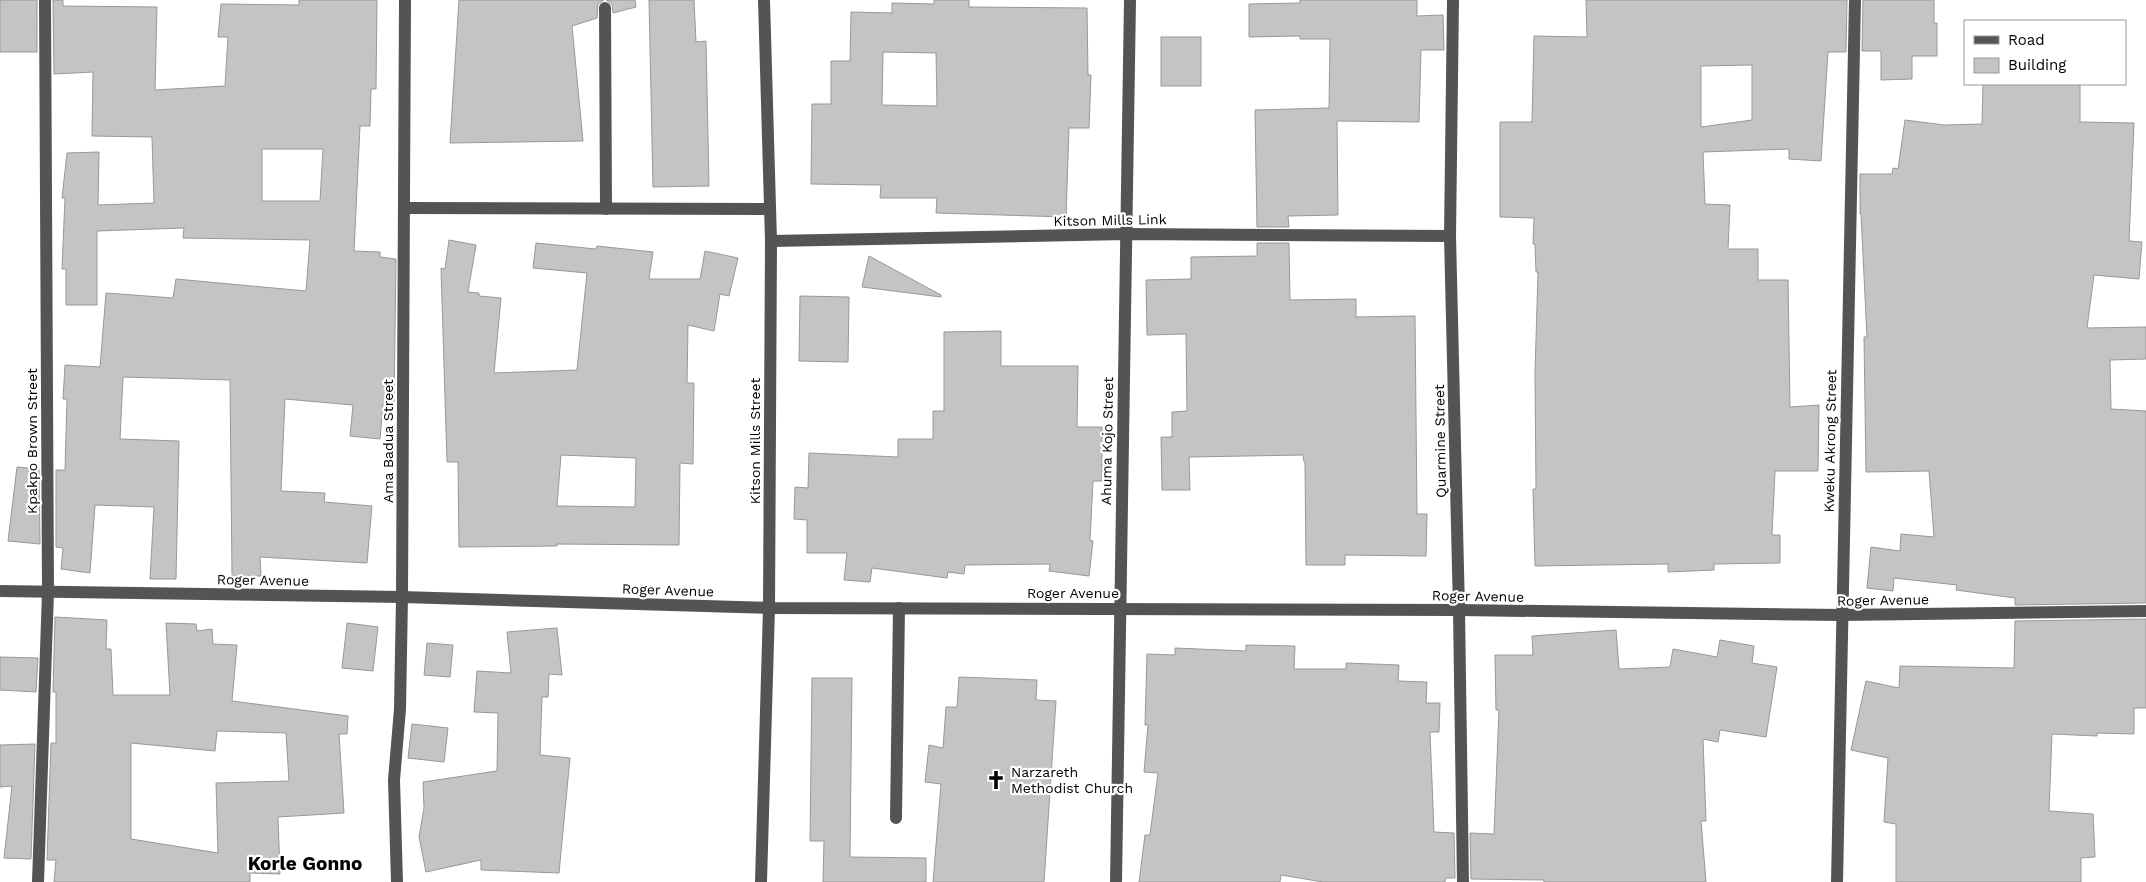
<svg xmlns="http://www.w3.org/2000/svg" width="2146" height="882" viewBox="0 0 2146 882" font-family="'Work Sans',sans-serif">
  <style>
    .building { fill: #c4c4c4; stroke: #989898; fill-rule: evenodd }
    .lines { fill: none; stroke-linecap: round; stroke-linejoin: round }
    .minor { stroke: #545454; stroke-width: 12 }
    .labels { text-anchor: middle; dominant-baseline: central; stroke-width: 4.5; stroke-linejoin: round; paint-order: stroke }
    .street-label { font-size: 14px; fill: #000; stroke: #fff }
    .poi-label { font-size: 14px; fill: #000; stroke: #fff; text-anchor: start }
    .district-label { font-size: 19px; font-weight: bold; fill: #000; stroke: #fff }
  </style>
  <rect width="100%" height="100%" fill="#fff"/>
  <!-- building -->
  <g class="building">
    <rect x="0" y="0" width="37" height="52"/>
    <path d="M53,0H63V6L157,7L155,90L225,86L228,37H218L221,4L299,5V0H377L376,89H371L370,126H360L354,251L380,252V257L396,259L394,405L383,404L380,439L350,436L353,405L285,399L281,491L325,493L324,502L372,506L367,563L260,557L261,576H232L230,380L123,377L120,439L179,441L176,579H150L154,507L95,505L90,573L61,569L63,548L56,547V470H65L67,399H63L65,365L100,367L106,293L173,298L176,279L306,291L310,240L183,238L184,228L97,231V305H66V269H62L65,198H62L67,153L99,152L98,205L154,203L152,137L92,136L93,72L54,74ZM262,149H323L320,201H262Z"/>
    <polygon points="459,0 604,0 598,4 597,18 572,26 583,141 450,143"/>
    <polygon points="606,0 635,0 636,7 613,13 612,4"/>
    <polygon points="649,0 694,0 696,42 706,41 709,186 653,187"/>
    <path d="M934,0H969V7L1087,8L1088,75H1091L1089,128H1069L1066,217L936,213L937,198H880L881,185L811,184L812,104H831V61H850L851,12L892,13V3L934,4ZM883,52L936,53L937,106L882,105Z"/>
    <polygon points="1300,0 1417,0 1417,16 1443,15 1444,50 1421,50 1419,122 1337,121 1338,215 1288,216 1289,227 1257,227 1255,110 1329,108 1330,39 1300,39 1300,36 1249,37 1249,4 1300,3"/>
    <path d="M1586,0H1847L1846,52H1828L1821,161L1789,159V149L1703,152L1705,204L1730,205L1728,249H1758V280H1788L1790,407L1819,405L1818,471H1775L1772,535H1780V563L1714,564V570L1668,572V564L1535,566L1533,489H1536L1535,373L1538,272H1536L1535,244H1533L1534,218L1500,217V122H1532L1534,36L1587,37ZM1752,65V120L1701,127V66Z"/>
    <polygon points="1863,0 1934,0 1934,23 1937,23 1937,56 1912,56 1912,79 1881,80 1881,51 1862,51"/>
    <rect x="1161" y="37" width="40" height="49"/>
    <polygon points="1983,84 2080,84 2080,122 2134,123 2129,241 2142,242 2139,279 2094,275 2087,328 2146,327 2146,359 2110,360 2111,409 2146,411 2146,603 2015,605 2015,598 1956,590 1957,585 1894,578 1893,591 1867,588 1871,547 1900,551 1901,534 1934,537 1929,471 1866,472 1864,337 1867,337 1861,214 1860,214 1860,174 1892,174 1893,168 1898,169 1905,120 1944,125 1982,124"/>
    <path d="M449,240L476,245L468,292L479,293V296L501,298L494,373L577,370L587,273L533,268L536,243L596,249L597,246L653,252L649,279H700L705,251L738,258L729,296L720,294L714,331L688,325L687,383H694L693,464L680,463L679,545L557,544V546L459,547L458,462H447L441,268L445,269ZM561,455L636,458L635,507L557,506Z"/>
    <polygon points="1257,243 1289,243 1290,300 1356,299 1356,317 1415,316 1417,514 1427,514 1426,556 1345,555 1345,565 1306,565 1305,462 1304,462 1303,455 1189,457 1190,490 1162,490 1161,437 1172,437 1172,412 1187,411 1186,334 1147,335 1146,280 1191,279 1191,257 1257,256"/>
    <polygon points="869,256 941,295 941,297 862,287"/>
    <polygon points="800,296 849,297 848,362 799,361"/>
    <polygon points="1001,331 1001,366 1078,366 1077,427 1102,427 1102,481 1093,481 1090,540 1093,541 1089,576 1049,571 1050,564 965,565 964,574 948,572 947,578 872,568 870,582 844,580 847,553 807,553 807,520 794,519 795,487 808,488 809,453 898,457 898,439 933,439 933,411 944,411 944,332"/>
    <polygon points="17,467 39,469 40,544 8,541"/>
    <path d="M55,617L107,620L106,649H111L113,695H170L166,623L196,624L197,631L212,629L213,644L237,645L232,701L348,716L347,734H339L344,813L278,817L280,874L250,873V882H54L56,860H47L51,743H56V692H53ZM217,731L286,733L289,781L216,783L218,853L131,839V743L215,751Z"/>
    <polygon points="2146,619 2146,708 2134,708 2134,734 2097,733 2097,736 2052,734 2049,811 2093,814 2095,857 2081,858 2081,882 1896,882 1896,824 1884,822 1888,758 1851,750 1866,681 1899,688 1900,666 2014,668 2015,621"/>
    <polygon points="347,623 378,627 373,671 342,668"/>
    <polygon points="557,628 562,675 549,674 548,697 542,697 540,755 570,758 559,873 481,870 481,860 426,872 419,837 424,808 423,782 497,771 498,713 474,712 477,671 511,673 507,632"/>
    <polygon points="1616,630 1619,669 1670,667 1673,649 1717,657 1720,640 1754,646 1752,663 1777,667 1766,737 1720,730 1718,742 1703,739 1706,821 1701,821 1706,882 1544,882 1544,880 1471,879 1470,833 1494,834 1499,710 1496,710 1495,655 1533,655 1532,636"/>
    <polygon points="427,643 453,645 450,677 424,675"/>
    <polygon points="1246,645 1295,646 1294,669 1346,669 1346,663 1399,665 1398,681 1427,682 1426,703 1440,703 1439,732 1430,732 1434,832 1454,833 1455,878 1446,878 1445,882 1323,882 1281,875 1280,882 1139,882 1145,835 1150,835 1158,773 1144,772 1148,725 1145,725 1147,654 1175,655 1175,648 1246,651"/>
    <polygon points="0,657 38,658 36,692 0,690"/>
    <polygon points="959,677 1037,680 1036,700 1056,701 1044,882 933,882 941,784 925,782 929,745 943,748 946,707 957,707"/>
    <polygon points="812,678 852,678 850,857 926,858 926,882 823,882 824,841 810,841"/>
    <polygon points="412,724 448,728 444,762 408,758"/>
    <polygon points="35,744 31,859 4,858 12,786 0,787 0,745"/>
  </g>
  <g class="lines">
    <!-- minor -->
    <g class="minor">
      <polyline points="1453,0 1450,236 1459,610 1463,882"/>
      <polyline points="605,8 606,209"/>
      <polyline points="404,208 770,209"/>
      <polyline points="771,241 1126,234 1450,236"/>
      <polyline points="0,591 402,597 769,608 1459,610 1841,615 2146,611"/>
      <polyline points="896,818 899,608"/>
      <polyline points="38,882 48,592 45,0"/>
      <polyline points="397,882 394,780 400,709 402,597 405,0"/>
      <polyline points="761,882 769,608 771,241 764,0"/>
      <polyline points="1116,882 1130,0"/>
      <polyline points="1837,882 1855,0"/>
    </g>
  </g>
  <!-- icons -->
  <defs>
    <g id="church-bare" transform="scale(1.5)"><path d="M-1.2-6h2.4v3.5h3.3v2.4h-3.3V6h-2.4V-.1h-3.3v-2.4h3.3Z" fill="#000" stroke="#fff" stroke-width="2.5" paint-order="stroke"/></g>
  </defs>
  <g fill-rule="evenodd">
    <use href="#church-bare" x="996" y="780"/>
  </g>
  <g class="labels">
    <!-- street labels -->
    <g class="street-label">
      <text transform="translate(1110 220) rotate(-1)">Kitson Mills Link</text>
      <text transform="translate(32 441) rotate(-90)">Kpakpo Brown Street</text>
      <text transform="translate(388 441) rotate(-90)">Ama Badua Street</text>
      <text transform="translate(755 441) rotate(-90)">Kitson Mills Street</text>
      <text transform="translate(1107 441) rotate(-89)">Ahuma Kojo Street</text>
      <text transform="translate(1440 441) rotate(-91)">Quarmine Street</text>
      <text transform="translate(1830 441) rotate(-89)">Kweku Akrong Street</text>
      <text transform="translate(263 580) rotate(1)">Roger Avenue</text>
      <text transform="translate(668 590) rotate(2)">Roger Avenue</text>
      <text x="1073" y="593">Roger Avenue</text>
      <text transform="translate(1478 596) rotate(1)">Roger Avenue</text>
      <text transform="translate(1883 600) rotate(-1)">Roger Avenue</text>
    </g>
    <!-- poi labels -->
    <g class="poi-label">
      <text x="1011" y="772">Narzareth<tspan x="1011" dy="16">Methodist Church</tspan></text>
    </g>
    <!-- district labels -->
    <g class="district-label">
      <text x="305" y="863">Korle Gonno</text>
    </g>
  </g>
  <!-- legend -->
  <rect x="1964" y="20" width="162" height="65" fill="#ffffff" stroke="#999999"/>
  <rect x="1974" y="36" width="25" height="8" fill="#545454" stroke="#999999"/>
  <text x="2008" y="45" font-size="15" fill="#000000">Road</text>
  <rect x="1974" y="58" width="25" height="15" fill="#c4c4c4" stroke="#999999"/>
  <text x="2008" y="70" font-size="15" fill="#000000">Building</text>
</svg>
